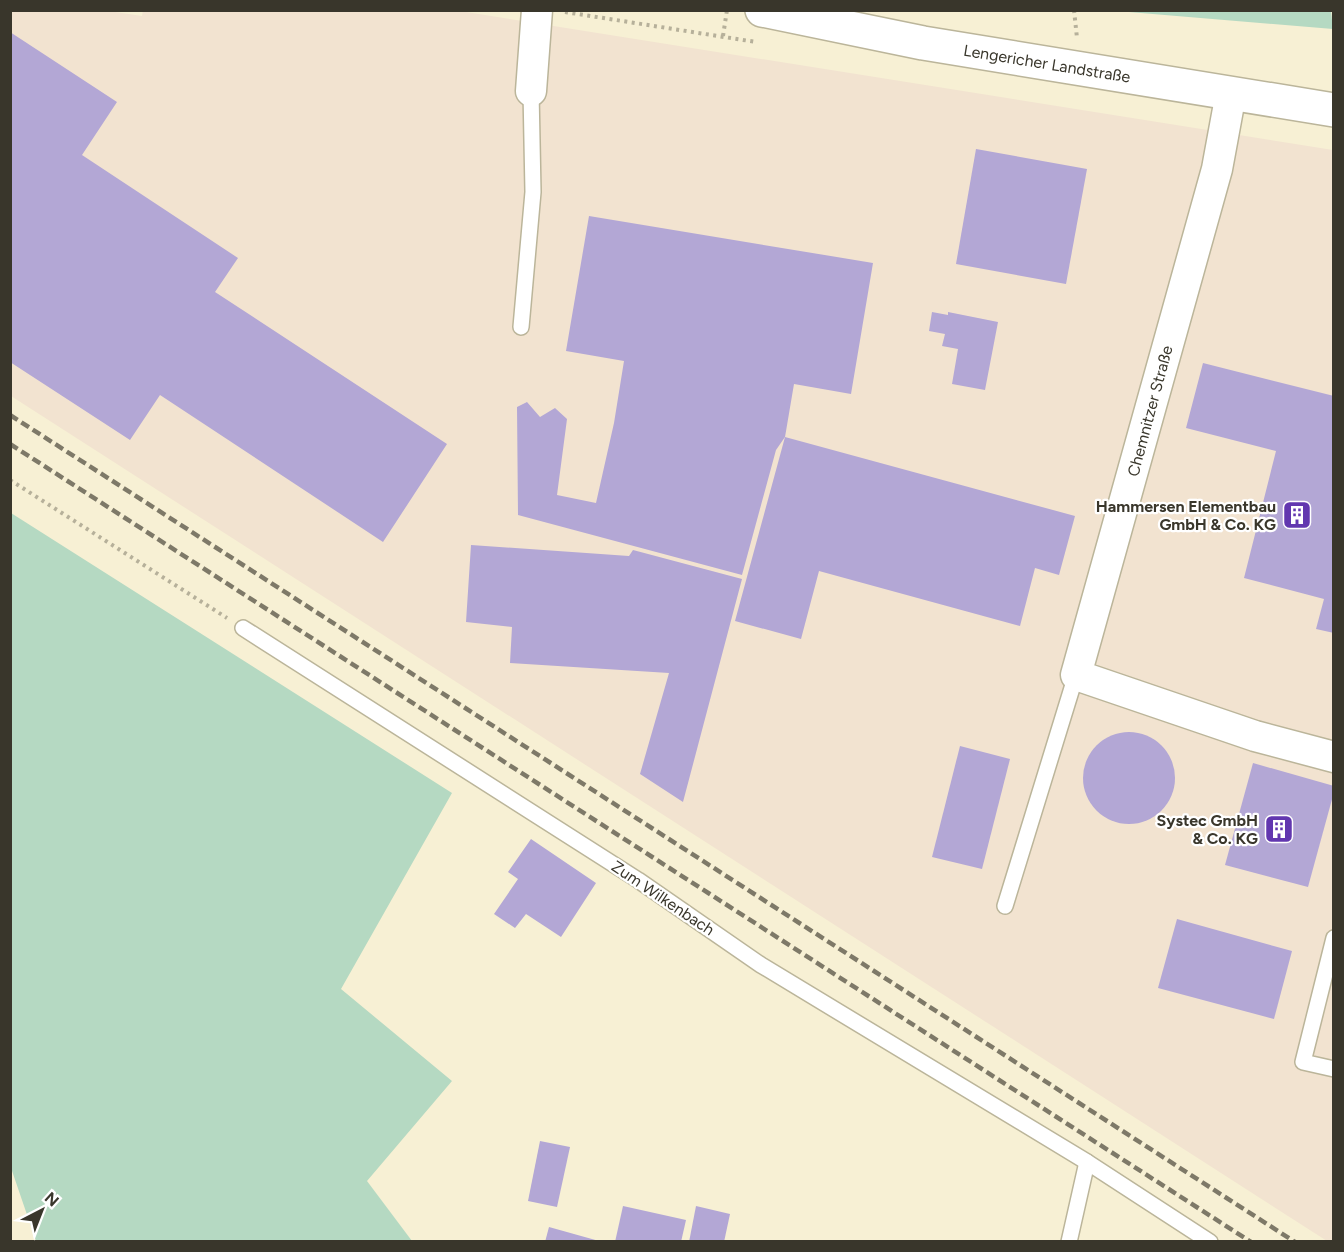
<svg xmlns="http://www.w3.org/2000/svg" width="1344" height="1252" viewBox="0 0 1344 1252" font-family="Figtree,sans-serif">
  <style>
    .industrial { fill: #f2e3d0 }
    .green { fill: #b5d9c2 }
    .building { fill: #b3a7d5 }
    .lines { fill: none; stroke-linecap: round; stroke-linejoin: round }
    .lane-casing { stroke: #bbb59a; stroke-width: 18 }
    .street-casing { stroke: #bbb59a; stroke-width: 33 }
    .secondary-casing { stroke: #bbb59a; stroke-width: 36 }
    .path { stroke: #b6b09a; stroke-width: 4; stroke-dasharray: 3 4.5; stroke-linecap: butt }
    .lane { stroke: #fff; stroke-width: 15 }
    .street { stroke: #fff; stroke-width: 30 }
    .secondary { stroke: #fff; stroke-width: 33 }
    .rail { stroke: #7e7968; stroke-width: 4.5; stroke-dasharray: 9 4.5; stroke-linecap: butt }
    .labels { text-anchor: middle; dominant-baseline: central; stroke-width: 4.5; stroke-linejoin: round; paint-order: stroke }
    .street-label { font-size: 16px; fill: #39362b; stroke: #fff }
    .poi-label { font-size: 16px; font-weight: bold; fill: #39362b; stroke: #fff; text-anchor: end }
  </style>
  <rect width="100%" height="100%" fill="#f7f0d4"/>
  <!-- industrial -->
  <polygon class="industrial" points="102,10 142,16 143,10 460,11 1333,150 1333,1241 1327,1241 11,396 10,11"/>
  <!-- green -->
  <g class="green">
    <polygon points="1117,11 1331,11 1333,29"/>
    <polygon points="11,513 452,793 341,989 452,1081 367,1181 412,1241 36,1241 10,1165"/>
  </g>
  <!-- building -->
  <g class="building">
    <polygon points="10,32 117,102 82,155 238,258 215,292 447,444 383,542 160,395 130,440 10,362"/>
    <polygon points="976,149 1087,169 1066,284 956,264"/>
    <polygon points="589,216 873,263 851,394 794,384 785,437 776,450 742,575 518,515 517,407 527,402 540,417 555,408 567,419 557,495 596,503 614,423 624,361 566,351"/>
    <polygon points="932,312 948,315 948,312 998,322 985,390 952,384 958,349 942,346 945,334 929,331"/>
    <polygon points="1203,363 1334,396 1334,633 1316,629 1324,599 1244,578 1276,451 1186,428"/>
    <polygon points="785,437 1075,516 1059,575 1035,568 1020,626 819,571 801,639 735,621"/>
    <polygon points="471,545 629,556 633,550 742,579 683,802 640,774 669,673 510,663 512,627 466,622"/>
    <circle cx="1129" cy="778" r="46"/>
    <polygon points="960,746 1010,759 982,869 932,857"/>
    <polygon points="1253,763 1334,786 1334,792 1308,887 1225,865"/>
    <polygon points="531,839 596,883 561,937 526,914 515,928 494,914 518,879 508,872"/>
    <polygon points="1177,919 1292,951 1274,1019 1158,988"/>
    <polygon points="540,1141 570,1147 557,1207 528,1201"/>
    <polygon points="623,1206 686,1220 681,1242 615,1242"/>
    <polygon points="696,1206 730,1214 724,1242 689,1242"/>
    <polygon points="549,1227 599,1241 599,1242 545,1242"/>
  </g>
  <g class="lines">
    <!-- lane casing -->
    <g class="lane-casing">
      <g id="lane">
        <polyline points="521,327 533,192 531,91"/>
        <polyline points="243,628 638,880 761,965 1087,1162 1210,1242"/>
        <polyline points="1005,906 1076,675"/>
        <polyline points="1334,938 1303,1062 1334,1069"/>
        <polyline points="1069,1242 1087,1162"/>
      </g>
    </g>
    <!-- street casing -->
    <g class="street-casing">
      <g id="street">
        <polyline points="531,91 537,10"/>
        <polyline points="1231,93 1217,169 1076,675 1255,736 1334,757"/>
      </g>
    </g>
    <!-- secondary casing -->
    <g class="secondary-casing">
      <g id="secondary">
        <path id="s1" d="M762,10L923,43L1334,110"/>
      </g>
    </g>
    <!-- path -->
    <g class="path">
      <polyline points="1074,10 1077,38"/>
      <polyline points="565,12 756,42"/>
      <polyline points="723,36 727,10"/>
      <polyline points="10,480 227,618"/>
    </g>
    <!-- lane -->
    <use href="#lane" class="lane"/>
    <!-- street -->
    <use href="#street" class="street"/>
    <!-- secondary -->
    <use href="#secondary" class="secondary"/>
    <!-- rail -->
    <g class="rail">
      <polyline points="10,415 1295,1242"/>
      <polyline points="10,444 1251,1242"/>
    </g>
  </g>
  <!-- icons -->
  <defs>
    <g id="building-square" transform="scale(1.5)"><rect x="-9" y="-9" width="18" height="18" rx="4" fill="#6237af" stroke="#fff"/><path d="M-4-6H4V6H1V3H-1V6H-4ZM-2.5-4.3h1.7v1.8h-1.7ZM.8-4.3h1.7v1.8H.8ZM-2.5-1h1.7V.8h-1.7ZM.8-1h1.7V.8H.8Z" fill="#fff"/></g>
  </defs>
  <g fill-rule="evenodd">
    <use href="#building-square" x="1297" y="515"/>
    <use href="#building-square" x="1279" y="829"/>
  </g>
  <g class="labels">
    <!-- street labels -->
    <g class="street-label">
      <text stroke="none"><textPath href="#s1" startOffset="290">Lengericher Landstraße</textPath></text>
      <text transform="translate(1150 411) rotate(-75)">Chemnitzer Straße</text>
      <text transform="translate(663 898) rotate(34)">Zum Wilkenbach</text>
    </g>
    <!-- poi labels -->
    <g class="poi-label">
      <text x="1276" y="506">Hammersen Elementbau<tspan x="1276" dy="18">GmbH &amp; Co. KG</tspan></text>
      <text x="1258" y="820">Systec GmbH<tspan x="1258" dy="18">&amp; Co. KG</tspan></text>
    </g>
  </g>
  <!-- border -->
  <rect width="1344" height="1252" fill="none" stroke="#39362b" stroke-width="24"/>
  <!-- north arrow -->
  <g transform="translate(42 1210) rotate(42)" stroke="#ffffff" stroke-width="4.5" paint-order="stroke">
  <path d="M0-4.5L10 22L0 15L-10 22Z" fill="#39362b"/>
  <text y="-9" font-size="16" font-weight="bold" text-anchor="middle" fill="#39362b">N</text>
  </g>
</svg>
